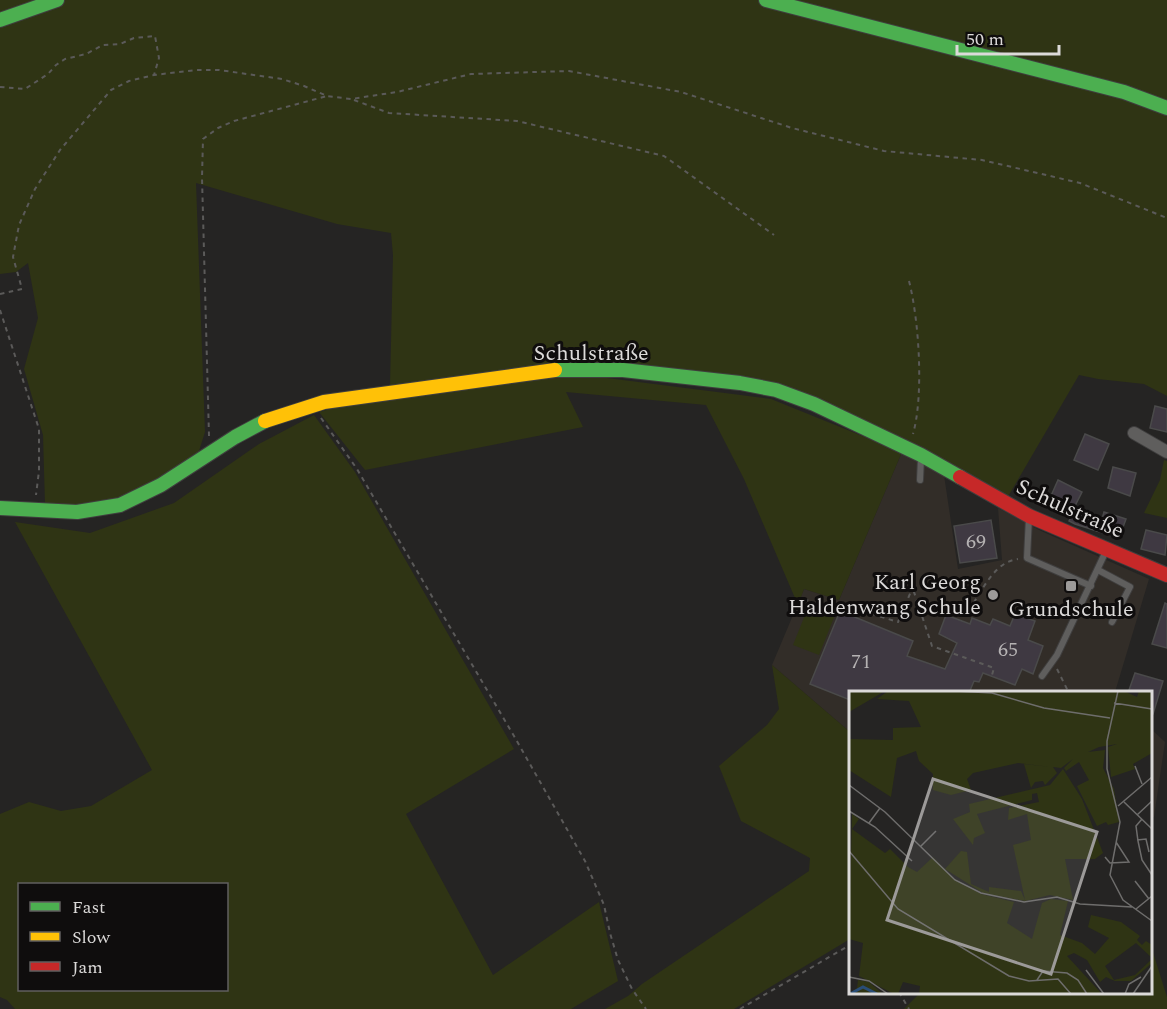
<svg xmlns="http://www.w3.org/2000/svg" width="1167" height="1009" viewBox="0 0 1167 1009" font-family="Spectral,serif">
  <style>
    .built { fill: #322d28 }
    .green { fill: #2f3414; fill-rule: evenodd }
    .building { fill: #3f3942; stroke: #4a4a4a; stroke-width: 1.5 }
    .lines { fill: none; stroke-linecap: round; stroke-linejoin: round }
    .lane-casing { stroke: #3f3e3e; stroke-width: 8 }
    .street-casing { stroke: #3f3e3e; stroke-width: 14 }
    .fast-casing { stroke: #3f3e3e; stroke-width: 16 }
    .slow-casing { stroke: #3f3e3e; stroke-width: 16 }
    .jam-casing { stroke: #3f3e3e; stroke-width: 16 }
    .path { stroke: #5b5a59; stroke-width: 2; stroke-dasharray: 4.5 4.5; stroke-linecap: butt }
    .lane { stroke: #5f5e5d; stroke-width: 6 }
    .street { stroke: #5f5e5d; stroke-width: 12 }
    .fast { stroke: #4caf50; stroke-width: 14 }
    .slow { stroke: #ffc107; stroke-width: 14 }
    .jam { stroke: #c62828; stroke-width: 14 }
    .poi-dot { fill: #9c9a99; stroke: #0f0d0d; stroke-width: 2 }
    .labels { text-anchor: middle; dominant-baseline: central; stroke-width: 6; stroke-linejoin: round; paint-order: stroke }
    .number-label { font-size: 20px; fill: #b5b2b3 }
    .street-label { font-size: 22px; fill: #dcdad9; stroke: #0f0d0d }
    .poi-label { font-size: 22px; fill: #dcdad9; stroke: #0f0d0d; text-anchor: end }
    .inset-river { fill: none; stroke: #294d77; stroke-width: 3 }
    .inset-road { fill: none; stroke: #6e6d6c; stroke-width: 1.5 }
    .view { fill: #9c9a99; fill-opacity: 0.15; stroke: #9c9a99; stroke-width: 3 }
    .inset-edge { fill: none; stroke: #dcdad9; stroke-width: 3 }
  </style>
  <rect width="100%" height="100%" fill="#252423"/>
  <!-- built -->
  <g class="built">
    <polygon points="902,452 944,475 958,569 1002,560 998,508 1041,531 1149,579 1115,692 850,692 850,732 772,665 804,589 839,600"/>
    <polygon points="1151,729 1165,742 1154,817 1150,817"/>
  </g>
  <!-- green -->
  <g class="green">
    <polygon points="0,0 1167,0 1167,396 1144,384 1098,379 1079,375 1006,500 832,407 620,366 390,386 393,255 391,233 337,224 196,183 205,432 199,451 158,480 122,497 79,504 45,504 43,435 24,369 38,318 28,263 16,272 0,274"/>
    <polygon points="558,377 607,378 771,399 902,452 839,600 804,589 798,605 744,479 706,405 566,392 583,427 365,470 319,412 334,408"/>
    <path d="M314,415L355,472L514,749L406,814L493,975L599,902L618,981L571,1009H15L7,1000L0,997V814L29,802L61,811L91,806L152,770L15,522L90,533L174,503L259,444ZM20,884H226V990H20Z"/>
    <polygon points="1164,460 1167,461 1167,518 1144,513 1160,480"/>
    <polygon points="809,605 835,615 819,655 793,645"/>
    <polygon points="772,665 850,732 850,939 734,1009 605,1009 628,996 642,984 809,871 810,858 741,821 719,766 767,725 779,709"/>
    <polygon points="1151,946 1167,997 1167,1009 904,1009 920,993 1150,992"/>
  </g>
  <!-- building -->
  <g class="building">
    <polygon points="1155,406 1167,409 1167,432 1150,428"/>
    <polygon points="1085,434 1109,444 1098,470 1074,460"/>
    <polygon points="1113,467 1136,473 1130,496 1108,488"/>
    <polygon points="1058,480 1082,492 1075,506 1102,519 1104,512 1126,519 1119,538 1075,524 1069,521 1071,517 1047,505"/>
    <polygon points="991,520 997,558 960,563 954,526"/>
    <polygon points="1146,530 1167,535 1165,555 1141,549"/>
    <polygon points="1165,603 1167,604 1167,648 1152,644"/>
    <polygon points="840,611 913,641 907,656 945,669 957,643 939,634 946,615 970,624 972,618 990,625 993,619 1010,626 1015,614 1035,621 1028,640 1043,646 1033,674 1022,669 1015,685 983,673 979,682 974,681 969,693 850,693 850,700 810,684"/>
    <polygon points="1135,673 1163,681 1153,714 1150,714 1150,693 1128,693"/>
  </g>
  <g class="lines">
    <!-- lane casing -->
    <g class="lane-casing">
      <g id="lane">
        <polyline points="920,480 921,458"/>
        <polyline points="1029,517 1027,558 1091,586"/>
        <polyline points="1098,570 1130,587 1112,622"/>
        <polyline points="1042,676 1057,655 1106,551"/>
      </g>
    </g>
    <!-- street casing -->
    <g class="street-casing">
      <polyline id="street" points="1134,433 1167,452"/>
    </g>
    <!-- fast casing -->
    <g class="fast-casing">
      <g id="fast">
        <polyline points="766,0 1124,92 1167,108"/>
        <polyline points="0,20 57,0"/>
        <polyline points="555,370 623,370 740,383 776,390 814,404 921,455 960,477"/>
        <polyline points="0,508 77,512 120,505 161,485 235,437 265,421"/>
      </g>
    </g>
    <!-- slow casing -->
    <g class="slow-casing">
      <polyline id="slow" points="265,421 324,402 555,370"/>
    </g>
    <!-- jam casing -->
    <g class="jam-casing">
      <polyline id="jam" points="960,477 1029,516 1167,575"/>
    </g>
    <!-- path -->
    <g class="path">
      <polyline points="0,87 25,89 48,74 56,65 65,59 86,54 103,45 120,44 134,38 155,36 159,58 154,75"/>
      <polyline points="354,100 389,113 517,121 664,156 774,235"/>
      <path d="M909,281C919,320 924,395 913,434"/>
      <polyline points="0,294 22,289 13,257 19,225 35,189 60,150 111,90 129,81 154,75 196,70 219,70 282,79 304,86 327,96 351,99 397,92 471,74 569,71 681,92 792,128 884,151 982,160 1080,183 1167,218"/>
      <polyline points="0,310 39,429 39,471 36,495"/>
      <polyline points="321,418 357,469 514,736 585,861 604,905 610,933 618,960 632,989 646,1009"/>
      <polyline points="209,436 202,178 203,139 218,128 234,121 327,96"/>
      <polyline points="908,574 932,646 994,668 992,675"/>
      <polyline points="804,599 835,611 846,606 898,622 912,589"/>
      <path d="M922,616C939,606 955,602 974,602C986,584 996,562 1018,559"/>
      <polyline points="1057,669 1068,691"/>
      <polyline points="899,992 909,1009"/>
      <polyline points="740,1009 850,945"/>
    </g>
    <!-- lane -->
    <use href="#lane" class="lane"/>
    <!-- street -->
    <use href="#street" class="street"/>
    <!-- fast -->
    <use href="#fast" class="fast"/>
    <!-- slow -->
    <use href="#slow" class="slow"/>
    <!-- jam -->
    <use href="#jam" class="jam"/>
  </g>
  <!-- markers -->
  <g class="poi-dot">
    <rect x="1065" y="580" width="12" height="12" rx="3"/>
    <circle cx="993" cy="595" r="6"/>
  </g>
  <g class="labels">
    <!-- number labels -->
    <g class="number-label">
      <text x="976" y="542">69</text>
      <text x="1008" y="650">65</text>
      <text x="861" y="662">71</text>
    </g>
    <!-- street labels -->
    <g class="street-label">
      <text x="591" y="353">Schulstraße</text>
      <text transform="translate(1070 509) rotate(24)">Schulstraße</text>
    </g>
    <!-- poi labels -->
    <g class="poi-label">
      <text x="981" y="582">Karl Georg<tspan x="981" dy="25">Haldenwang Schule</tspan></text>
      <text x="1071" y="609" text-anchor="middle">Grundschule</text>
    </g>
  </g>
  <!-- overview -->
  <g transform="translate(849 691)">
    <rect width="303" height="303" fill="#252423"/>
    <path d="M0,0H36L0,21ZM39,0H275L288,6L290,0H303V62L284,73L286,78L262,86L259,56L268,53L250,56L239,61L256,59L254,77L265,98L270,131L259,134L257,131L248,135L228,95L240,89L230,71L217,80L215,77L224,68L212,77L204,76L208,82L196,94L194,90L186,91L182,97L175,73L202,76L169,72L124,82L118,88L122,99L102,104L84,99V83L70,70L67,60L48,67L42,106L0,79V48L44,49V37L72,36L60,10L28,8ZM214,78L233,108L254,162L246,168H216L224,209L201,204L176,210L134,202L96,178L112,160L118,161L122,193L140,201V196L172,200L176,209L164,154L182,149L178,123L159,129L160,117L190,111L188,102L183,103V109L128,123L136,142L125,147L124,154L104,128L121,121L120,113L201,94ZM3,123L10,128L3,138L36,162L41,158L59,176L68,181L84,166L104,187L132,203L165,211L158,232L183,248L193,212L202,208L219,210L211,244L233,252L246,263L260,247L239,236L242,224L272,231L291,245L288,249L293,254L297,250L303,254V267L287,252L256,275L265,289L286,284L303,268V272L282,290H266L257,286L251,291L238,269L225,262L218,265L253,303H70L71,295L54,291L49,303H45L10,285L14,252L0,248ZM9,289L20,291L34,303H0L8,297Z" fill="#2f3414"/>
    <path class="inset-river" d="M1,303L14,296L28,303"/>
    <path class="inset-road" d="M106,0L143,2L195,17L261,27M269,0L258,50V78L271,131L261,184L274,209L303,230M265,12L303,18M286,75L293,93M0,94L36,121L106,189L132,202L175,211L208,206L231,213L283,216M275,111L303,138M269,115L303,86M0,120L26,136L63,170M288,124L303,110M293,128L287,135L289,150L293,169L303,184M20,132L31,117M288,149L297,148L300,161M72,155L87,140M0,160L49,218L160,285L180,290L209,288L222,303M256,166L261,172L280,171L267,151M286,190L300,208M287,218L303,205M237,279L255,303M0,286L20,290L39,303M188,289L194,280L218,282L229,289L238,303M276,303L280,293L292,286M284,303L303,275"/>
    <path class="view" d="M84,88L248,141L202,283L38,229Z"/>
    <rect width="303" height="303" class="inset-edge"/>
  </g>
  <!-- legend -->
  <rect x="18" y="883" width="210" height="108" fill="#0f0d0d" stroke="#615f5f" stroke-width="1.5"/>
  <rect x="30" y="902" width="30" height="9" fill="#4caf50" stroke="#615f5f" stroke-width="1.5"/>
  <text x="72" y="913" font-size="18" fill="#dcdad9">Fast</text>
  <rect x="30" y="932" width="30" height="9" fill="#ffc107" stroke="#615f5f" stroke-width="1.5"/>
  <text x="72" y="943" font-size="18" fill="#dcdad9">Slow</text>
  <rect x="30" y="962" width="30" height="9" fill="#c62828" stroke="#615f5f" stroke-width="1.5"/>
  <text x="72" y="973" font-size="18" fill="#dcdad9">Jam</text>
  <!-- scale -->
  <path d="M957 45v9h102v-9" fill="none" stroke="#dcdad9" stroke-width="3"/>
  <text x="966" y="45" font-size="18" fill="#dcdad9" stroke="#0f0d0d" stroke-width="4.5" paint-order="stroke">50 m</text>
</svg>
